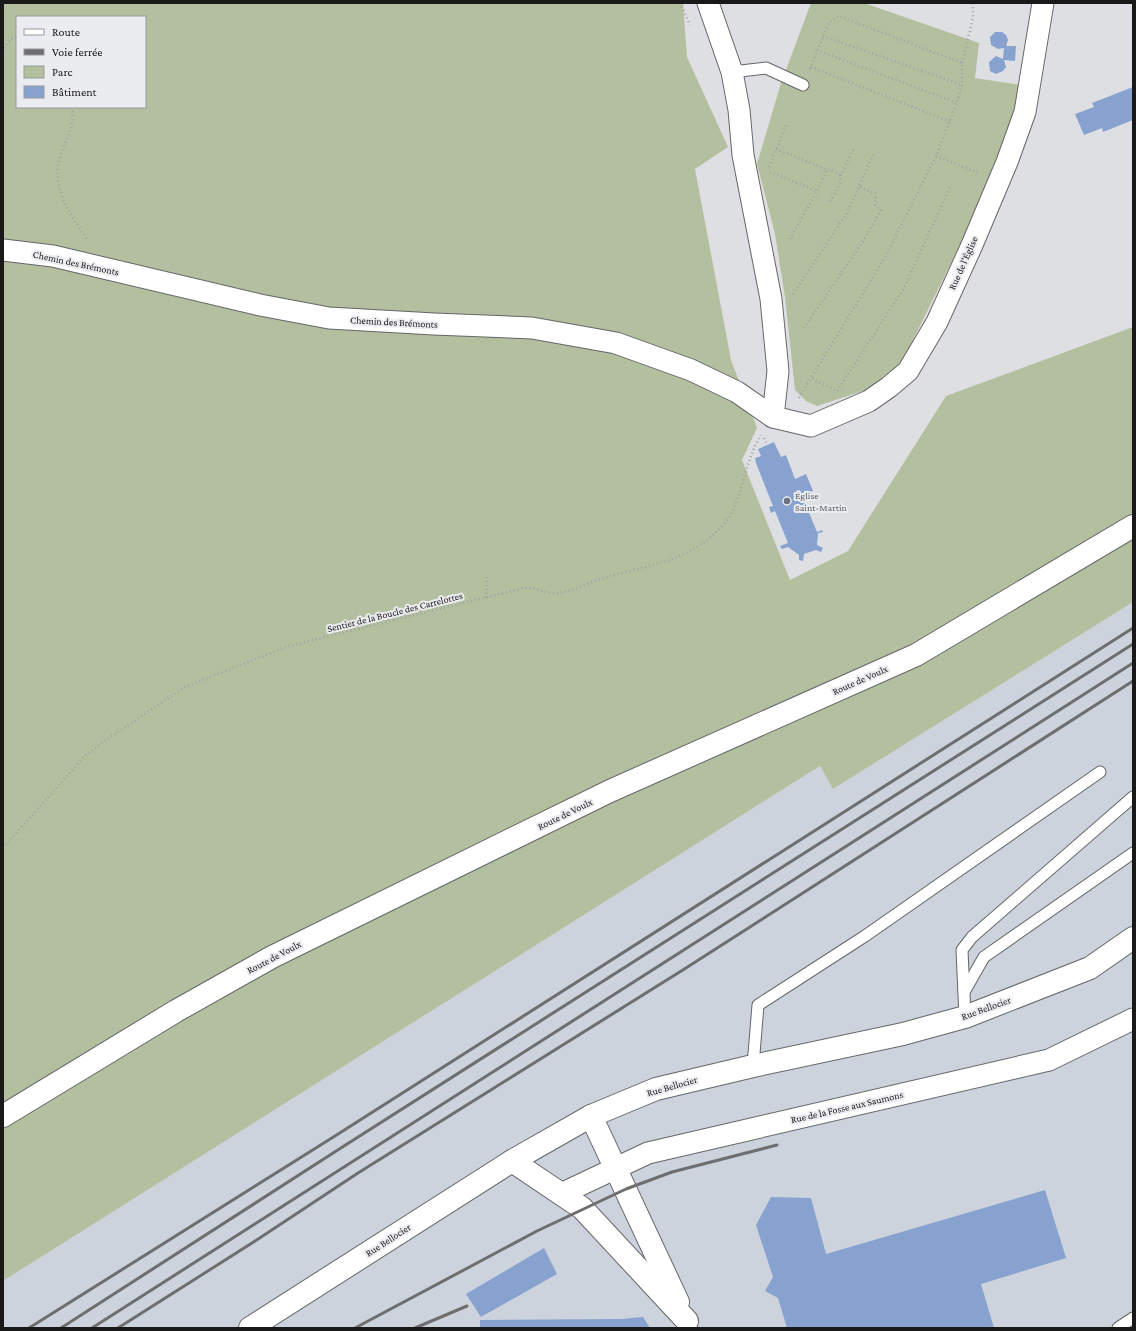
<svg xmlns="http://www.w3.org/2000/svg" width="1136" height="1331" viewBox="0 0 1136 1331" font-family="'Crimson Pro',serif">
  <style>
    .built { fill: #cdd3dc }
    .green { fill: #b3bf9e; fill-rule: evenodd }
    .building { fill: #88a2cf }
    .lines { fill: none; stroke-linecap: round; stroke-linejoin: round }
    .service-casing { stroke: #646668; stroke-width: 13 }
    .minor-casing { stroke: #646668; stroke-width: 23 }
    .tertiary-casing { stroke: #646668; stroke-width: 24 }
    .secondary-casing { stroke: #646668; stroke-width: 24 }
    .path { stroke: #a1a2a5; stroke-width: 2.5; stroke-dasharray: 1 3; stroke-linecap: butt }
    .service { stroke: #fff; stroke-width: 11 }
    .minor { stroke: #fff; stroke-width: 21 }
    .tertiary { stroke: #fff; stroke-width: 22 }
    .secondary { stroke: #fff; stroke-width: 22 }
    .rail { stroke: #6e6e70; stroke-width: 3 }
    .worship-dot { fill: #6b7280; stroke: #ebecef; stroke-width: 1.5 }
    .labels { text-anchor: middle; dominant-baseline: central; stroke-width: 4; stroke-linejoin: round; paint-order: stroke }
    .street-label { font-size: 10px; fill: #19191a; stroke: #ebecef }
    .worship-label { font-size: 10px; fill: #5b616d; stroke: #ebecef; text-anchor: start }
  </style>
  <rect width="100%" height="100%" fill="#dedfe2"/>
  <!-- built -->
  <polygon class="built" points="1133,602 1133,1328 3,1328 3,1281 820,766 833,789"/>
  <!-- green -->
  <g class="green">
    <path d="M3,3H683L687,57L728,147L695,169L731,360L757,428L742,460L790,580L848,551L946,396L1133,327V602L833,789L820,766L3,1281ZM17,17H145V107H17Z"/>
    <polygon points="811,3 864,3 979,43 975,78 1021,85 1011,127 992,180 902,362 866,390 817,406 806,401 795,390 785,297 775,234 757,164 781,83"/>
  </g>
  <!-- building -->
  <g class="building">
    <polygon points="995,32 1002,32 1006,35 1008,40 1006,46 1016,46 1015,61 1004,60 1006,67 1003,71 996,74 990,71 989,62 996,56 1003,59 1004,48 998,49 991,45 990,37"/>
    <polygon points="1133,87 1133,120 1103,132 1102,128 1084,135 1075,114 1094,107 1092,103"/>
    <polygon points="774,442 781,457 786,455 795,479 806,474 813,491 802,496 817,532 822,530 823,532 818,533 817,545 823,548 821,552 816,550 804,554 803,561 799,560 799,555 788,547 782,549 780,546 788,543 775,511 771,513 769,507 773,506 756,463 755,458 761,456 758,449"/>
    <polygon points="1045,1190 1066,1258 981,1284 994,1328 787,1328 778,1298 765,1291 773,1277 756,1225 771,1197 811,1198 826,1254"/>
    <polygon points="544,1248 557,1274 481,1317 466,1294"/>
    <polygon points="643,1317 650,1328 480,1328 480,1320 621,1319"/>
  </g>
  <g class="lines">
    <!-- service casing -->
    <g class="service-casing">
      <g id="service">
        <polyline points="732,72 766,68 803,85"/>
        <polyline points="964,992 984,957 1133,853"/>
        <polyline points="965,1017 962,950 972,937 1133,797"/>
        <polyline points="753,1066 758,1005 865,936 1100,772"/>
        <polyline points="1118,1328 1133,1318"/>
      </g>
    </g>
    <!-- minor casing -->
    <g class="minor-casing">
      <g id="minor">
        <polyline points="708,3 732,72 739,110 743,155 771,299 778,371 773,417"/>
        <polyline points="3,250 53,256 260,305 329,318 434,324 532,328 616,343 691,370 737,392 773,417 811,426 869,401 889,387 908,371 937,322 972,245 1007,162 1025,112 1043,3"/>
        <polyline points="561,1194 648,1153 1049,1060 1133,1019"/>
      </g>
    </g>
    <!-- tertiary casing -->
    <g class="tertiary-casing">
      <polyline id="tertiary" points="250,1328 512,1161"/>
    </g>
    <!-- secondary casing -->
    <g class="secondary-casing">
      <g id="secondary">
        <polyline points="3,1116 176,1011 272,957 610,791 916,655 1133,526"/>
        <polyline points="591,1116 678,1302"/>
        <polyline points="687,1321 582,1208 512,1161 591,1116 656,1089 753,1066 903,1034 965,1017 1090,968 1133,938"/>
      </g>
    </g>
    <!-- path -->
    <g class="path">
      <polyline points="680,3 690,25"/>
      <polyline points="823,36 962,85"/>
      <polyline points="817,50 957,103"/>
      <polyline points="3,52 9,40 17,37"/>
      <polyline points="962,63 973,18 973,3"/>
      <polyline points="811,67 951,122"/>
      <polyline points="810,69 829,22 839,16 962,63 962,85 957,103 936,156 885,257 811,378 837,391 904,288 951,185"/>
      <path d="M73,107C73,128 69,133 62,151C48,186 70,213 88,241"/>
      <polyline points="776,149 841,175"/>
      <polyline points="936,156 978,173"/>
      <polyline points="769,167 787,123"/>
      <polyline points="770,172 817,191"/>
      <polyline points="830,201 840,184 841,175 854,148"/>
      <polyline points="790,239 817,191 827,169"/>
      <polyline points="793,294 847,213 873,155"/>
      <polyline points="804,328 862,243 881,210 875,205 876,194 859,186"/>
      <polyline points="799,398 811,378"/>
      <polyline points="764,438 767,445"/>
      <polyline points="486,598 487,575"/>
      <path d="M3,848L84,757L103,742L185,687L289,646L524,588C536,587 546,594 557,593C571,592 585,584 598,580C639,566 685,564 717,531C721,527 726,522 729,518C744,492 745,460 761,435"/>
    </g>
    <!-- service -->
    <use href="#service" class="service"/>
    <!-- minor -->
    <use href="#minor" class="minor"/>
    <!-- tertiary -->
    <use href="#tertiary" class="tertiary"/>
    <!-- secondary -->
    <use href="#secondary" class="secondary"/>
    <!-- rail -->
    <g class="rail">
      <polyline points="29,1328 335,1136 1133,628"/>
      <polyline points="61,1328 344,1146 1133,644"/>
      <polyline points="92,1328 1133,663"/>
      <polyline points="118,1328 252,1243 358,1173 686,968 1133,681"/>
      <polyline points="355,1328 537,1231 626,1189 672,1172 777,1145"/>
      <polyline points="415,1328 467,1306"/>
    </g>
  </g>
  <!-- markers -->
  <circle class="worship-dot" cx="787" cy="501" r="4"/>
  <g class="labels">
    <!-- street labels -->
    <g class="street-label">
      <text transform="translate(76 263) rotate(12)">Chemin des Brémonts</text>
      <text transform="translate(963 263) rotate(-66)">Rue de l'Église</text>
      <text transform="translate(394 322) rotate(3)">Chemin des Brémonts</text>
      <text transform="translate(395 612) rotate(-14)">Sentier de la Boucle des Carrelottes</text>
      <text transform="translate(860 680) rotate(-24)">Route de Voulx</text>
      <text transform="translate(565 814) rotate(-26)">Route de Voulx</text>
      <text transform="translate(274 957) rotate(-28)">Route de Voulx</text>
      <text transform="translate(986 1008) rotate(-20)">Rue Bellocier</text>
      <text transform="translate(672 1086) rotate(-16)">Rue Bellocier</text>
      <text transform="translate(847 1107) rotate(-13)">Rue de la Fosse aux Saumons</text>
      <text transform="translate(388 1240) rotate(-33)">Rue Bellocier</text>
    </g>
    <!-- worship labels -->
    <g class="worship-label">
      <text x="795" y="495">Église<tspan x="795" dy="12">Saint-Martin</tspan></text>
    </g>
  </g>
  <!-- border -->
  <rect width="1136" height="1331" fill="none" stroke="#19191a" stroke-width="8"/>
  <!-- legend -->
  <rect x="16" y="16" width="130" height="92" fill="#ebecef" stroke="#97989a"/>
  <rect x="24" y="29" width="20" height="6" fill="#ffffff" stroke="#97989a"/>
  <text x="52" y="36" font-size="12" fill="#19191a">Route</text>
  <rect x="24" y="49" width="20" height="6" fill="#6e6e70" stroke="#97989a"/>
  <text x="52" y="56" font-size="12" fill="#19191a">Voie ferrée</text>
  <rect x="24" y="66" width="20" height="12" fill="#b3bf9e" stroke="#97989a"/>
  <text x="52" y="76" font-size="12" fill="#19191a">Parc</text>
  <rect x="24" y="86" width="20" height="12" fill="#88a2cf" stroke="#97989a"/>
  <text x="52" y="96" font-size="12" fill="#19191a">Bâtiment</text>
</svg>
